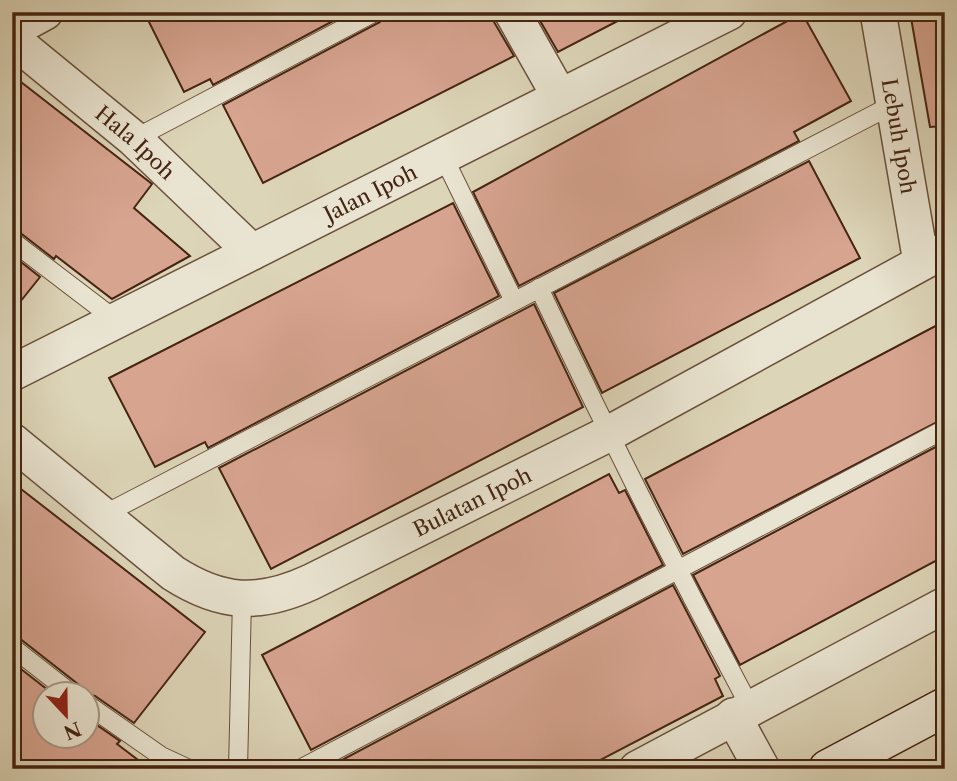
<svg xmlns="http://www.w3.org/2000/svg" width="957" height="781" viewBox="0 0 957 781" font-family="'Libre Caslon Text',serif">
  <style>
    .building { fill: #d7a490; stroke: #452412; stroke-width: 2 }
    .lines { fill: none; stroke-linecap: round; stroke-linejoin: round }
    .service-casing { stroke: #6b503c; stroke-width: 20 }
    .minor-casing { stroke: #6b503c; stroke-width: 38 }
    .secondary-casing { stroke: #452412; stroke-width: 41 }
    .service { stroke: #e9e4d1; stroke-width: 18 }
    .minor { stroke: #e9e4d1; stroke-width: 35 }
    .secondary { stroke: #e9e4d1; stroke-width: 38 }
    .labels { text-anchor: middle; dominant-baseline: central; stroke-width: 6; stroke-linejoin: round; paint-order: stroke }
    .street-label { font-size: 21px; fill: #452412; stroke: #e9e4d1 }
  </style>
  <rect width="100%" height="100%" fill="#ddd5b8"/>
  <filter id="stains"><feTurbulence type="fractalNoise" baseFrequency=".00286" numOctaves="4"/><feColorMatrix values="0 0 0 0 .2 0 0 0 0 .09 0 0 0 0 .02 0 0 0 .5 -.17"/></filter>
  <radialGradient id="worn" r=".72"><stop offset=".6" stop-color="#630" stop-opacity="0"/><stop offset="1" stop-color="#630" stop-opacity=".3"/></radialGradient>
  <!-- building -->
  <g class="building">
    <polygon points="144,12 350,12 213,85 210,79 184,92"/>
    <polygon points="386,12 492,12 494,22 514,56 263,183 223,105 380,22"/>
    <polygon points="535,12 635,12 558,52"/>
    <polygon points="910,12 945,12 945,126 930,127"/>
    <polygon points="802,13 851,101 794,132 799,141 519,286 473,192"/>
    <polygon points="12,75 152,184 134,208 190,256 112,299 56,256 54,259 19,232 12,230"/>
    <polygon points="809,161 860,258 602,393 554,293"/>
    <polygon points="453,203 499,296 208,448 205,442 155,467 109,378"/>
    <polygon points="12,255 40,277 12,312"/>
    <polygon points="534,304 583,407 271,569 219,468"/>
    <polygon points="945,321 945,418 683,554 645,479"/>
    <polygon points="945,442 945,556 740,665 693,575"/>
    <polygon points="609,474 619,493 625,490 663,565 311,750 262,655"/>
    <polygon points="12,482 205,632 134,723 95,696 83,694 79,685 19,638 12,636"/>
    <polygon points="673,585 720,676 715,679 723,696 583,769 325,769"/>
    <polygon points="12,662 53,694 46,694 46,736 88,736 88,719 120,741 117,744 150,769 12,769"/>
  </g>
  <g class="lines">
    <!-- service casing -->
    <g class="service-casing">
      <g id="service">
        <polyline points="134,139 375,12"/>
        <polyline points="443,156 514,301"/>
        <polyline points="12,241 117,321"/>
        <path d="M539,288C606,430 676,569 750,707"/>
        <polyline points="103,515 894,104"/>
        <polyline points="12,647 72,694"/>
        <polyline points="88,705 161,756 189,769"/>
        <polyline points="238,769 242,599"/>
        <polyline points="300,769 945,429"/>
      </g>
    </g>
    <!-- minor casing -->
    <g class="minor-casing">
      <g id="minor">
        <polyline points="512,12 560,97"/>
        <path id="s1" d="M878,12L921,262"/>
        <polyline points="12,30 45,12"/>
        <path id="s2" d="M12,39L134,139L252,252"/>
        <path id="s3" d="M12,373L729,12"/>
        <path id="s4" d="M12,441L173,573C221,604 259,606 311,582L608,434L945,250"/>
        <polyline points="733,716 762,769"/>
        <polyline points="637,769 945,605"/>
      </g>
    </g>
    <!-- secondary casing -->
    <g class="secondary-casing">
      <polyline id="secondary" points="828,769 945,707"/>
    </g>
    <!-- service -->
    <use href="#service" class="service"/>
    <!-- minor -->
    <use href="#minor" class="minor"/>
    <!-- secondary -->
    <use href="#secondary" class="secondary"/>
  </g>
  <g class="labels">
    <!-- street labels -->
    <g class="street-label">
      <text stroke="none"><textPath href="#s1" startOffset="126">Lebuh Ipoh</textPath></text>
      <text stroke="none"><textPath href="#s2" startOffset="161">Hala Ipoh</textPath></text>
      <text stroke="none"><textPath href="#s3" startOffset="401">Jalan Ipoh</textPath></text>
      <text stroke="none"><textPath href="#s4" startOffset="534">Bulatan Ipoh</textPath></text>
    </g>
  </g>
  <!-- margin -->
  <rect width="957" height="781" fill="none" stroke="#ddd5b8" stroke-width="42"/>
  <rect x="14" y="14" width="929" height="753" fill="none" stroke="#452412" stroke-width="3.5"/>
  <rect x="21" y="21" width="915" height="739" fill="none" stroke="#452412" stroke-width="2"/>
  <!-- north arrow -->
  <g transform="translate(66 715) rotate(158)"><circle r="33" fill="#e9e4d1" stroke="#a79785" stroke-width="2"/>
  <path d="M0-5L12 26L0 18L-12 26Z" fill="#8f2418"/>
  <text y="-10" font-size="19" font-weight="bold" text-anchor="middle" fill="#452412">N</text>
  </g>
  <rect width="100%" height="100%" filter="url(#stains)"/>
  <rect width="100%" height="100%" fill="url(#worn)"/>
</svg>
